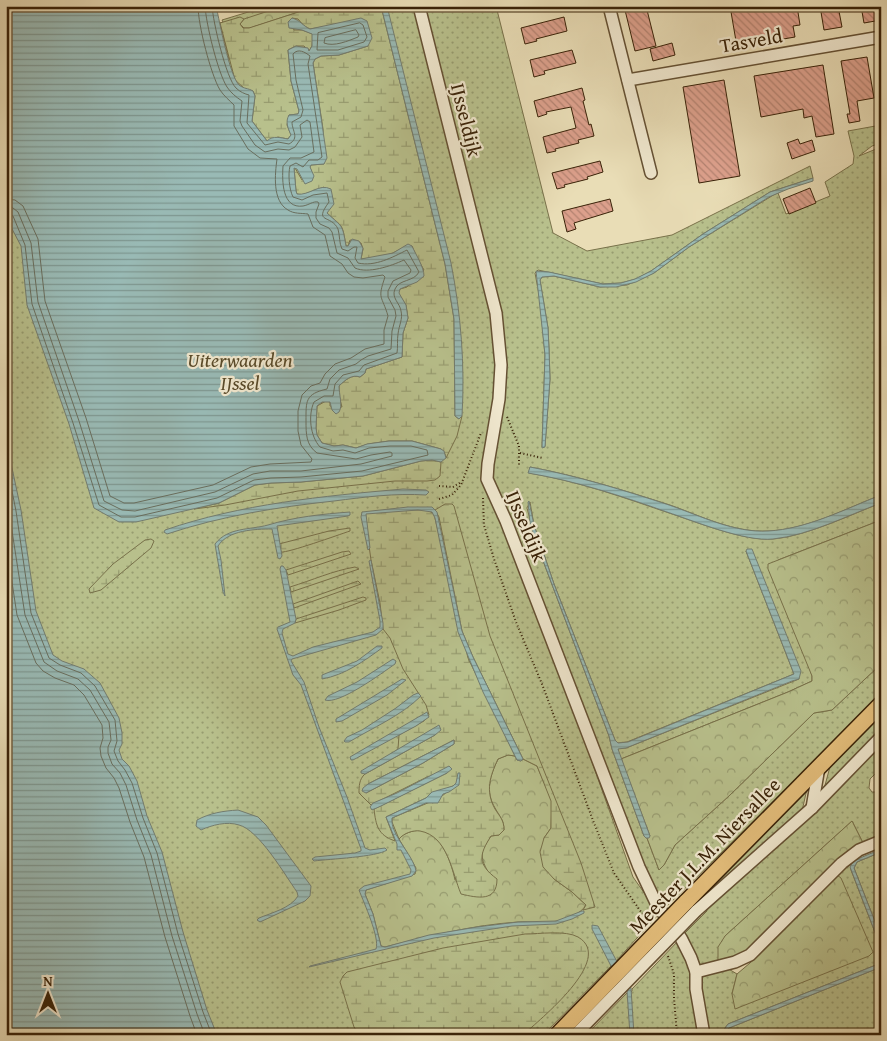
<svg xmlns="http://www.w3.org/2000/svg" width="887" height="1041" viewBox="0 0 887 1041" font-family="'Gentium Book Plus',serif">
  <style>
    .grass { fill: url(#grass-dots); stroke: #78714a }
    .forest { fill: url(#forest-crowns); stroke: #78714a }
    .wetland { fill: url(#wetland-marsh); stroke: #78714a; fill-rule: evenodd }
    .water { fill: url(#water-rules); stroke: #737d70 }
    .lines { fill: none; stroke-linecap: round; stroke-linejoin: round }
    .shore { stroke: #696e5e; stroke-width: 1 }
    .building { fill: url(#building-back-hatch); stroke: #392208 }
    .minor-casing { stroke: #655134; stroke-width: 14 }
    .major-casing { stroke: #392208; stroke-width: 18 }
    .path { stroke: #392208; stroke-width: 2; stroke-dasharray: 1 2.5; stroke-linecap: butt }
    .minor { stroke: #f1e9d0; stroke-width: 11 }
    .major { stroke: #e4be7b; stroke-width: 15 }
    .minor-bridge-casing { stroke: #655134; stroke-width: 14; stroke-linecap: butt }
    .major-bridge-casing { stroke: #392208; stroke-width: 18; stroke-linecap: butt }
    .minor-bridge { stroke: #f1e9d0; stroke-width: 11 }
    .major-bridge { stroke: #e4be7b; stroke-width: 15 }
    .labels { text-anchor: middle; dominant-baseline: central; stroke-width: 4.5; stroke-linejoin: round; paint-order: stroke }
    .street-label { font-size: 20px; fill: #392208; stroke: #f1e9d0 }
    .park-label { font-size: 20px; font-style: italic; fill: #594a29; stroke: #f1e9d0 }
  </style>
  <defs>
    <pattern id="grass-dots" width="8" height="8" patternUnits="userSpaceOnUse" patternTransform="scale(1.25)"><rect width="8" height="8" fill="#b8c08c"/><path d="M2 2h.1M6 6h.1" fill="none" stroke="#979c70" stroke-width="1.8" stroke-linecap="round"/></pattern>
    <pattern id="forest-crowns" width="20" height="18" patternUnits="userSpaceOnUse" patternTransform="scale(1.25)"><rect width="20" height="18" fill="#b8c08c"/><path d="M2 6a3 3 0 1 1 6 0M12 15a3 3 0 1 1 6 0" fill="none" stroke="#979c70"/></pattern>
    <pattern id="wetland-marsh" width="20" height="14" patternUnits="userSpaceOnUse" patternTransform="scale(1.25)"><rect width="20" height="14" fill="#b8c08c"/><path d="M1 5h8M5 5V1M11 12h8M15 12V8" fill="none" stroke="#979c70"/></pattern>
    <pattern id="water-rules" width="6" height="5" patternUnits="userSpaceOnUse" patternTransform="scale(1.25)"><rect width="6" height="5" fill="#99bab5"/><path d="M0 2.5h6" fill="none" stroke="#7e9791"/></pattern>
    <pattern id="building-back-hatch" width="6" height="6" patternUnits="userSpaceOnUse" patternTransform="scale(1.25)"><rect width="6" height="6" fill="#dca08c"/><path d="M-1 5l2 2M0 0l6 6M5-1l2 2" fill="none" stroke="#b38270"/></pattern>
  </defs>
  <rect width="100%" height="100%" fill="#e9ddb6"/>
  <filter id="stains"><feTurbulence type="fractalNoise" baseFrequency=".004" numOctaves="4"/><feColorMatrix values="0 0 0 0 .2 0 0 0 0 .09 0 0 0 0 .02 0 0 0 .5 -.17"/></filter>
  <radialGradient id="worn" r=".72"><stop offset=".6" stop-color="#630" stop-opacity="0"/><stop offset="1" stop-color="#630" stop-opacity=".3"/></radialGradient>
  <!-- grass -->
  <g class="grass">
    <polygon points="6,6 229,60 220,23 223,22 222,20 268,6 416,6 491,315 496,377 496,394 484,467 560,672 633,877 659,914 616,961 615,959 611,966 543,1035 180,1035 6,637"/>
    <path d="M422,6H496L553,233L587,251L672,235L810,166L813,178L770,192L703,234L651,271L636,279L621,283L603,284L538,270L535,273L540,300L545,355L542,447L545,446L550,379L549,349L548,328L540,280L542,277L554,276L600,287L627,285L654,273L689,247L775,194L778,193L786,214L830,196L825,182L853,164L854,156L848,131L881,125V143L872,146L859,156L881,147V495C845,509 808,529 769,531C734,533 701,516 670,505C623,490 578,476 530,467L529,473C578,481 625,498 672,514C699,523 744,541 772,539C804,537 850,515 881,503V520L778,560L812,676V681L788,692L621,759L617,750L620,748H626L799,679L746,551L794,674L627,742L618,743L615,740L554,584L534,525L530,502L527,508L536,542L609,736L612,749L644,836L647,838L659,870L664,865L675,845L730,795L814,713L832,710L881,664V693L826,750L664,909L652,890L490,483L504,372Z"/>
    <polygon points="881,714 881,731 824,789 831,763"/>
    <polygon points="881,744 881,768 870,779 869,788 872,792 878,792 881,790 881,810 876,815 881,826 881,838 864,845 852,821 725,936 718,963 704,966 698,964 683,935 707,911 706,908"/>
    <polygon points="807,789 802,811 693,909 692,907"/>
    <polygon points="881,852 881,937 854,868 857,862"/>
    <polygon points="851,864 851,870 881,948 881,963 728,1024 725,1028 724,1035 710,1035 700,978 727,968 737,974 732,994 837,875"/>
    <polygon points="679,940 692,967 693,999 698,1035 586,1035 627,993 628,995 632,991 632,989"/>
    <polygon points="881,967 881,1035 728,1035 728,1029 729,1028"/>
  </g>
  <!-- forest -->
  <g class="forest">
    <polygon points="284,6 317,6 250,28 244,28 240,24 244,19"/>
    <polygon points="881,520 881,664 832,710 814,713 730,795 675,845 664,865 659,870 647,838 650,836 621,759 788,692 812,681 812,676 768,569 768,564"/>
    <path d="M508,755L515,756L517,760L521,761L523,759L537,766L552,801L551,828L544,838L554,879L572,892L586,905C581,914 566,919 557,921C544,924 531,921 518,922C473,925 429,936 385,947L381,946L373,914L365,894L366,890L415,874L416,868L399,839C403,834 407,833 413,831C439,825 451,861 455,880L488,872C479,855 481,851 491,836L499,835L504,830C504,820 500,817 495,808C485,791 490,776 498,759Z"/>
    <polygon points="852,821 864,845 747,953 718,963 718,947 725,936"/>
    <polygon points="837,875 841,878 873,952 869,956 735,1009 732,994 737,974 757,957"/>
  </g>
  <!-- wetland -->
  <g class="wetland">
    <path d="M317,6H381L445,264L454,319L455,416L459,419L462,416L457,436L446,458L445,454L441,449L412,441H389L368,444L356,448L343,445L334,446L322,443L317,435L316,428L317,406L326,401L330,402V406L342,407L339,396V386C345,380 352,374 360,377L365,373L366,369L402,357L403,333L408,318L406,305L398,293L400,289L407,287L424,270L417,258L412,246C404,246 401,249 393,253C383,257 371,258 361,259L363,249L361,243L350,240L348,246H346C342,222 343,228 327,213L328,210L324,187L302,195L297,194L296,191L294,168H295L302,180L312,173L310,167L311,165L324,164L323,129L313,63L315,59L321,56L339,55L368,46L322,27L310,29L304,26L298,19L292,18L294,30H302L313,34L312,46L309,51L304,46H296L288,50L291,81L299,111L298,114L289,115L287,125L291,135L288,139L278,137L267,141L252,121L255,96L253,91L245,89L235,80L220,23L240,17L244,19L240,24L243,28H249Z"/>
    <polygon points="432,460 441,462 440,476 435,480 427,481 395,481 298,491 225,505 194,509 219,503 255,485 271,483 301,482 363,476 421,461"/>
    <polygon points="445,504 452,504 454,506 490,636 581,863 595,907 583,910 586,905 572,892 554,879 543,867 540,852 544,838 551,828 551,801 537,766 523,759 473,657 462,631 439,517 435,510"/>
    <path d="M405,510H428L434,514L468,658L515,756L508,755L498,759C490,776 485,791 495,809C500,817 504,820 504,830L499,835L491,836C479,855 477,864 497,879C497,902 478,898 461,894C452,873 448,836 420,831C413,830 404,833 399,839L392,822V818L430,802L433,803C441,796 449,792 456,783L453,786L428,796L426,798L386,817L395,841C378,835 376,826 374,809L447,773L427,777L371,805L359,793C359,787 359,779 365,774L435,735L418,738L393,753L398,749L399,735L424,721L429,715L426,705L403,669L390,638L383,629L380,603L371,560L365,517V514L368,513ZM454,740V744L423,763L366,793L368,784Z"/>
    <path d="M350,528V531C338,535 288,553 281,552L279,544L329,531Z"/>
    <polygon points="151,539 154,541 151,548 101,590 90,593 89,589 113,564 145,540"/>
    <polygon points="349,551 351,554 288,575 286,570 342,552"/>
    <path d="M355,567L359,569L291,592L290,587C313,580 332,571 355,567Z"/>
    <polygon points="358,581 361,584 294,608 293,604"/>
    <polygon points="363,597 366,598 366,600 339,610 295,623 296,619"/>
    <path d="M525,934C539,934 566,930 578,937C616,959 539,1020 523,1035H359L354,1027L340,982L343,976L347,972L443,948Z"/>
  </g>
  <!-- water -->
  <g class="water">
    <path d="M6,6H216C220,23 229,74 239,85C244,89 248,88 253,91L255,96L252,121L267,141C273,135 281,138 288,139L291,135C288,128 285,122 289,115L298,114L299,111L291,81L288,50L296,46L308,48L309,51L312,46V34L302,30L289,28L288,22L292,18C300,20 303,26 310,29L361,18L367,21L372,38L368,46L339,55L321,56L315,59L313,63L327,158L324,164L311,165L310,167L314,176L312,181L305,184L297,169L294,168L296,191L297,194C309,196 319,183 331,189L334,204L327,213C343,228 342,223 346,246H348L352,239L359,241L363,248L361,259L393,253L408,244L412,246C416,255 424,267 424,276L417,282L400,289L399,293L406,305L408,318L403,333L402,357L366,369L365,373L360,377C352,374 345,380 339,386C339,394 343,406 339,412L336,414L332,410L330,402H322L317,406L316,428L317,435L322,443L334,446L343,445L356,448L367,444L389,441H412L441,449L444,451L446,458L441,462L432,460L421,461L363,476L301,482L271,483L255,485L219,503L136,522H119L94,508L69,424L27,305L21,246L10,225L6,210Z"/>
    <path d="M381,6H387L451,263C461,314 465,365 462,416L459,419L455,416L454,319L445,264Z"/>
    <polygon points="813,178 813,181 788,189 769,197 689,247 654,273 636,282 616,287 600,287 554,276 542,277 540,280 548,328 549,349 550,379 545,447 542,448 545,355 536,271 549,272 603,284 621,283 635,279 651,271 703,234 770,192"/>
    <polygon points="6,440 21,510 36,611 53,655 62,661 84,669 100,683 119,718 122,733 122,744 119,750 122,759 129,766 137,781 147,816 162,852 183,932 207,1010 217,1035 6,1035"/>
    <path d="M530,467C578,476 623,490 669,505C701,516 734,533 768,531C807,529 845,509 881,495V503C846,516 810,535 773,539C745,542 694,521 667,512C622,496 576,481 528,473Z"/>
    <path d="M403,489L426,490L429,492L426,495C395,493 365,497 334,501C278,507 221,516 167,534L164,532L165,530C241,504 323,496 403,489Z"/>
    <polygon points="529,501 534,525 554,584 615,740 618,743 628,742 794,674 746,551 747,549 752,549 801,671 799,679 792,681 626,748 618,749 650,836 649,838 646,838 644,836 612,749 609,736 536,542 530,523 528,502"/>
    <polygon points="408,507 432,507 437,512 462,631 473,657 523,759 521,761 517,760 483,692 458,632 435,518 432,512 418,510 366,514 370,548 368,550 361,517 362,512"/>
    <path d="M350,512V515L348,516L277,526L282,556L280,559L278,558L272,529C255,529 228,530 218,546L221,560L225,596L223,592L215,544C228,527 250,530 268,525C294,517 323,514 350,512Z"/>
    <path d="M371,560L383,623V629L376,635L292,659L291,661L304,682L319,727L347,797L365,848L370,850L385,848L387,850C377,857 329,859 314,861L312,859L315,857L355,853L361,851V849L301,685L293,675L277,629L278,627L290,622L280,569L281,566H283L286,570L296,619L295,623L283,629L282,633L288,654L293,656L313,647L373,632L380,627V621L369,561Z"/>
    <path d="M377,646H382V648C364,661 345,675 322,679V675L357,661Z"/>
    <path d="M393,659L396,661L395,664C382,673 339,705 325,700L328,696L357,682Z"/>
    <polygon points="402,679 406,680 387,695 342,721 336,722 336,719"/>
    <path d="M418,693L421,696C401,716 372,728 349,742H345L344,741L347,737L362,730L396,708L413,695Z"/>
    <polygon points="427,712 429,717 416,726 353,760 351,760 350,757"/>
    <polygon points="439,725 441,730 435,735 365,774 361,773 361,771"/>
    <polygon points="454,740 454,744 423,763 366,793 362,791 363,788 368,784"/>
    <polygon points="449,766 452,769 447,773 381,806 372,810 370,807 373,803 397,793"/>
    <path d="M458,773H460L459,785L449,792L443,794L438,803H426L392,818C390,835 413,854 416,871L412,876L366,890L365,894L373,914L381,946L385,947L429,935L477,927L518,922L556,921L582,911H584V913L572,919L556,924L512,926L434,938L309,967L310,966L376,949C380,938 364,903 359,890L364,886L410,874L411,870L401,850H397V844L386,817L426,798L432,792L453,786L456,783Z"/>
    <path d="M238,810L258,817L266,825L311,886L310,896L305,901L260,922L257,920L259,918C271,913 291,908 298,896L297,892C285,875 259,830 239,825C227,821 212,825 201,830L196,826L197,820C210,813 223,811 238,810Z"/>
    <polygon points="881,849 881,852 857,862 854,868 881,937 881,948 850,867 853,861"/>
    <polygon points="592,925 598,926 631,988 634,1035 630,1035 627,991 611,966 592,929"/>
    <polygon points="881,963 881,967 729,1028 728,1029 728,1035 724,1035 725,1028 728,1024"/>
  </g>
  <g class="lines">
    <!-- shore -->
    <g class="shore">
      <polygon points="360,23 363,25 367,37 364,42 338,50 317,50 318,33"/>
      <path d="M356,30L359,35L358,37C348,41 334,47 324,43L325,38Z"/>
      <path d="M6,199L15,200L23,206L38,239L45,301L86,418L110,496L124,503H134L213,485L251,467L270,464L311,462L312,459L301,445L298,431V411L302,395L311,386L320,383L325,374L335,364L351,358L365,349L384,344V330L388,316C382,295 377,300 385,277L383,275L363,278L354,277L348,273L342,264L330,256L325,235L313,227L308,214C301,213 294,214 288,210C272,201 275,174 277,159L260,158L248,149L234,126V105C229,100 224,96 220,90C211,75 198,25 198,6"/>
      <path d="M6,207L13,208L18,212L31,243L38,302L79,421L104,501L122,510L135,511L215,492L253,474L270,471H301L361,464L392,456V453L390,452L371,455L356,459L317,453C306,445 306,434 306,421C306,401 305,394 327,389L330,379L339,370L356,364L361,360L368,356L391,349L392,331L396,316L395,310L388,297V291L393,281L410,273L411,270L404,260C391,266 368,274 355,268L348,258L337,253L332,232L329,228L320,224L316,218V212L319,204L318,202C313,201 309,205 303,206C282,209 282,181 283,166L290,158H301L314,152L310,122L307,120L300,125L302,137L295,147L289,150L278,149L265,152L255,145L242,126L240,121L242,101C236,97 231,93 227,87C218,73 206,24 205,6"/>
      <path d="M6,213L13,216L25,245L32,304L73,423L99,505L121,517H135L217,498L254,480L271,478L301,477L362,471L428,455L427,450L411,446H390L369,448L355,453L343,450L333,451L320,447C310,436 308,415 314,402L324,396H333L335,384L343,375L359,371L364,365L397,353C398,347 397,340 398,334C399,325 403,319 401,311C400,303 391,298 395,289C399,279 414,282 419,272L407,250C393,257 375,267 358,263L355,258L357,247H354L348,251L342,249C339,243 340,236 338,229C331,214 313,224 329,202L327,193L313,195L302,200L293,197C289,189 288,174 290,166L296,163L303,167L309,160H318L322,157L308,64L310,56C305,52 298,48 293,54L296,80L303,110L301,117L292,122C292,131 300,138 289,144L278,142L265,145L247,123L249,95C245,94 240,92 236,88C226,78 213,22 212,6"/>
      <polyline points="6,461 16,511 31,613 49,658 60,665 81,673 95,686 115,720 117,741 114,751 118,761 125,770 132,783 143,818 157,853 178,934 203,1012 212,1035"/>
      <polyline points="6,492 25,615 44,662 57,671 78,679 90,690 109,722 111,740 108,747 108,753 112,764 120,773 126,785 137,820 151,855 172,936 197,1014 205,1035"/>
      <polyline points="6,543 17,615 36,663 43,671 55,678 74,685 84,695 102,725 103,738 100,748 101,756 106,768 114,778 119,788 130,822 144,857 165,937 190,1016 197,1035"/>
    </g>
  </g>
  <!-- building -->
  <g class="building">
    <polygon points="624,6 646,6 656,46 635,51"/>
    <polygon points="730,6 797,6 800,25 793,26 795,37 737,47"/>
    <polygon points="820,6 838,6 842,27 824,30"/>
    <polygon points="861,6 881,6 881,20 864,23"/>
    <polygon points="564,17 567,31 536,39 537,41 525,44 521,28"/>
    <polygon points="672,43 675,55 653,61 650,49"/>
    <polygon points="572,50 576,63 544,71 545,74 534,77 530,60"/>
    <polygon points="867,57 874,98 857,101 860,121 849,123 847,114 850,114 841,61"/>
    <polygon points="823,65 834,134 816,137 812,116 804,118 803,109 761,117 754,76"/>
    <polygon points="724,80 740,176 699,183 683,87"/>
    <polygon points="582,88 585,100 583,101 589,125 591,124 594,136 578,140 579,143 555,149 556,151 547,153 543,137 576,128 571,107 546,112 547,114 538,117 534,101"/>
    <polygon points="798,139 800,144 812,140 815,151 792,159 787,143"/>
    <polygon points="600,161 603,172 587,177 588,179 564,185 565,187 557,189 552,173"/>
    <polygon points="810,188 816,203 789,214 783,199"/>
    <polygon points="610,199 613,211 574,223 576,229 567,232 562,211"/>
  </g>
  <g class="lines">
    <!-- minor casing -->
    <g class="minor-casing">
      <g id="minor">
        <polyline points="419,6 496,313 501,365 499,399 488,464 487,479 506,521 639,867 657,905 681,938 691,958 696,972 696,989 704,1035"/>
        <polyline points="609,6 651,173"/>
        <polyline points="628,80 881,37"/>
        <polyline points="812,808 819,767"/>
        <polyline points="696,911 812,808 881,737"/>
        <polyline points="696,972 735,962 750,955 842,863 859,850 881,841"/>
      </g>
    </g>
    <!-- major casing -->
    <g class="major-casing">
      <polyline id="major" points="686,902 881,704"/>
    </g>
    <!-- path -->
    <g class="path">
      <polyline points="507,417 519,446 519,466"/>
      <polyline points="520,453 543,458"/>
      <polyline points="439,486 453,487 461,482"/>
      <polyline points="483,498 484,525 494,559 516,622 542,684 594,823 614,873 648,922"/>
      <polyline points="439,499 452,495 461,485 481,433"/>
      <polyline points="668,956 674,974 674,998 677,1035"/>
    </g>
    <!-- minor -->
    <use href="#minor" class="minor"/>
    <!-- major -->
    <use href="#major" class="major"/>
    <!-- minor-bridge casing -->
    <g class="minor-bridge-casing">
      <polyline id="minor-bridge" points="575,1035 696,911"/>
    </g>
    <!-- major-bridge casing -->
    <g class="major-bridge-casing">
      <polyline id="major-bridge" points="557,1035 686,902"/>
    </g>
    <!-- minor-bridge -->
    <use href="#minor-bridge" class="minor-bridge"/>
    <!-- major-bridge -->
    <use href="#major-bridge" class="major-bridge"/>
  </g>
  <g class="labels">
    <!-- street labels -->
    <g class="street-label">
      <text transform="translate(751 40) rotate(-10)">Tasveld</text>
      <text transform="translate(467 120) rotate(76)">IJsseldijk</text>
      <text transform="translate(527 526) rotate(67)">IJsseldijk</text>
      <text transform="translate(704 855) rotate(-46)">Meester J.L.M. Niersallee</text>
    </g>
    <!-- park labels -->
    <g class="park-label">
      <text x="240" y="359">Uiterwaarden<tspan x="240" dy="23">IJssel</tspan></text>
    </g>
  </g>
  <!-- margin -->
  <rect width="887" height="1041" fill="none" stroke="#e9ddb6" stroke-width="25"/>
  <rect x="8" y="8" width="872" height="1026" fill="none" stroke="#392208" stroke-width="2.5"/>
  <rect x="12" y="12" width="862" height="1016" fill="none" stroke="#392208"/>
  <!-- north arrow -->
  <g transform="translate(48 994)" stroke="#f1e9d0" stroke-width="4" paint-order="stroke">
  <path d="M0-4L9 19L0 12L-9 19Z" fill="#392208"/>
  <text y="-8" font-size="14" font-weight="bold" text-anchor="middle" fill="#392208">N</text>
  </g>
  <rect width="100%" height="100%" filter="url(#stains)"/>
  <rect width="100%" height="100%" fill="url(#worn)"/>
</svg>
